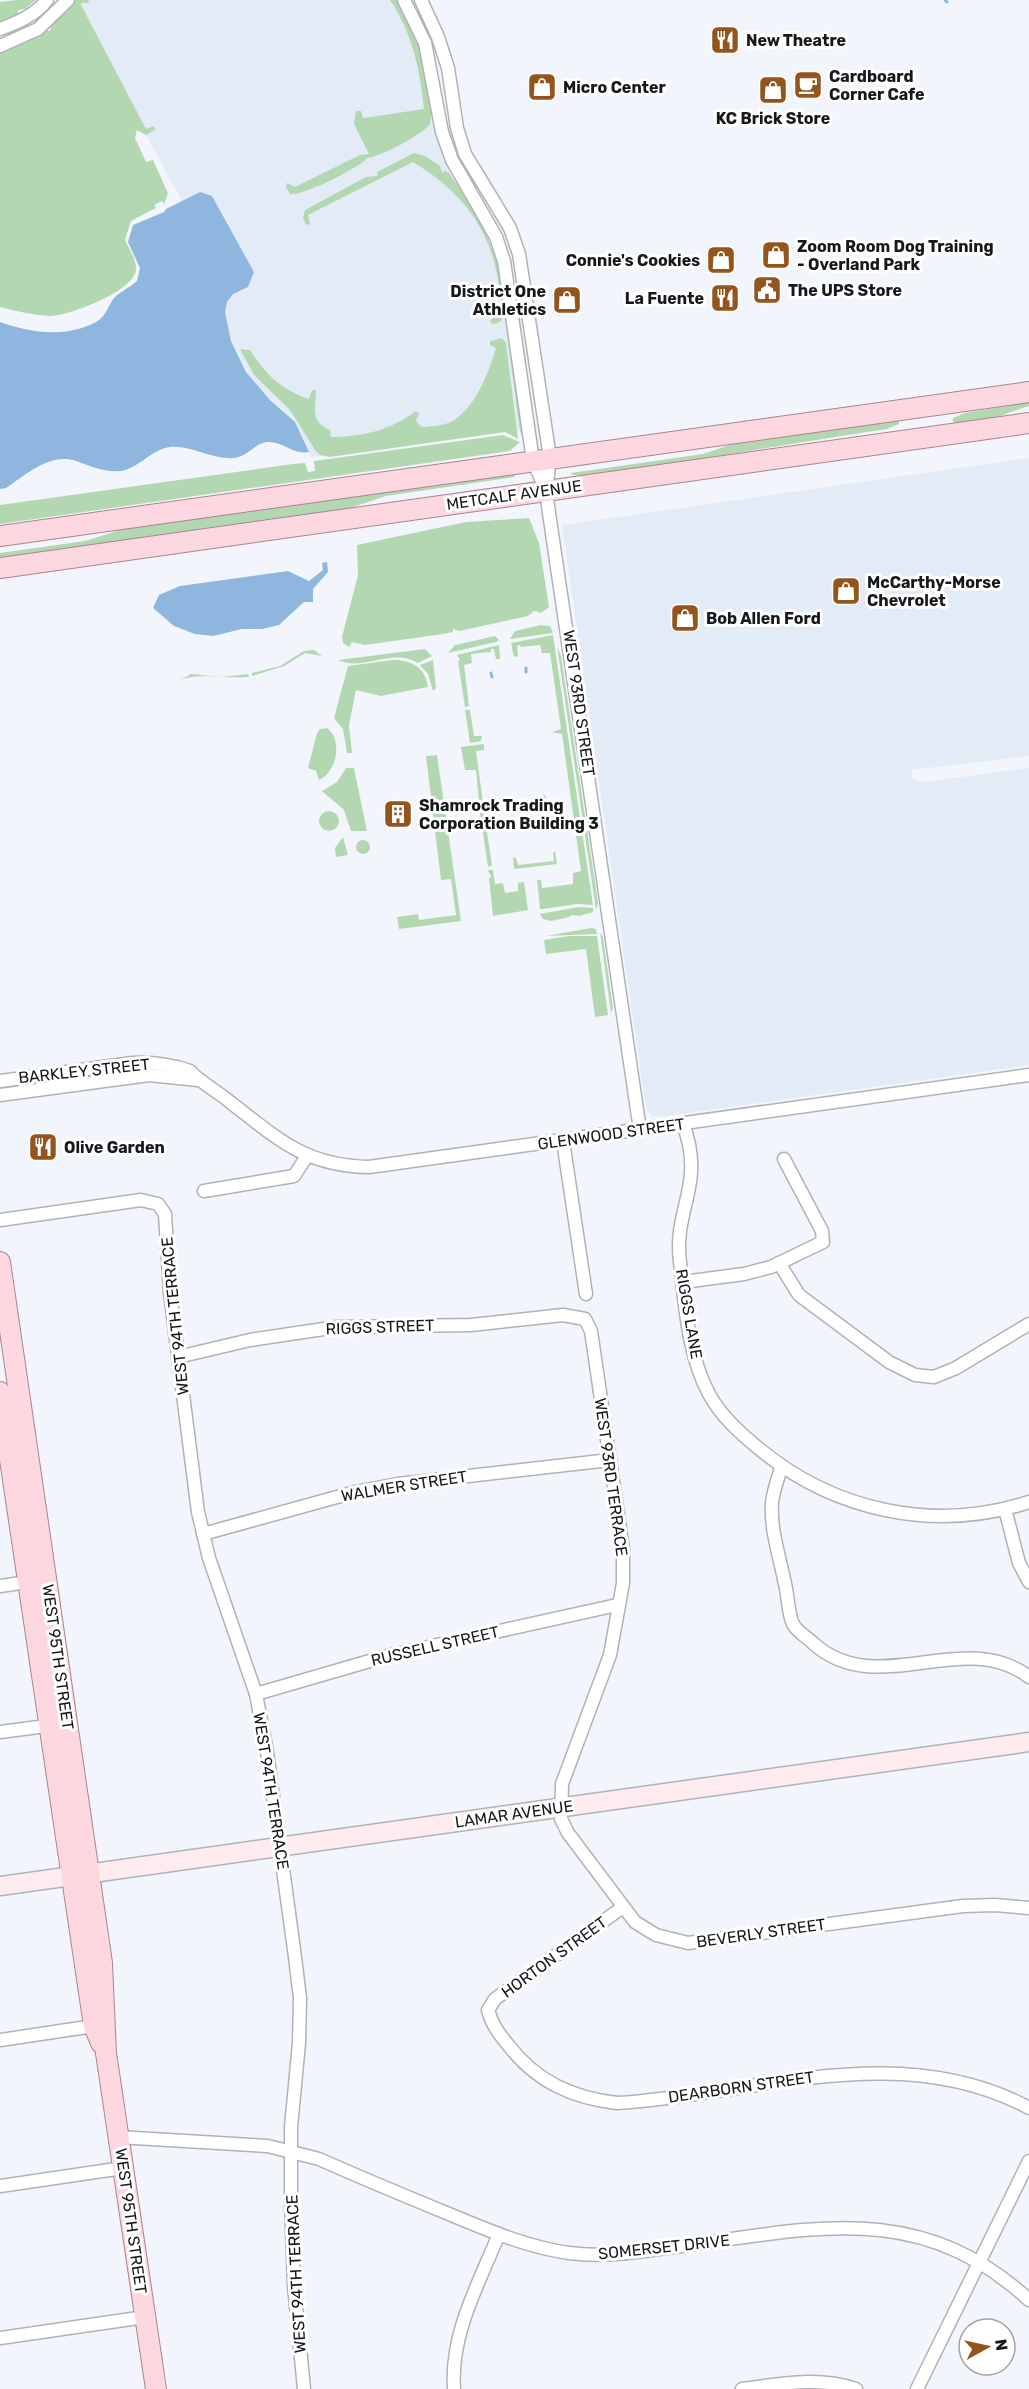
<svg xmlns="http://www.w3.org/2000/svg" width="1029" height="2389" viewBox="0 0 1029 2389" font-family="Rubik,sans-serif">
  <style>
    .built { fill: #e3ebf7 }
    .green { fill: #b3d8b1 }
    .water { fill: #8fb6df }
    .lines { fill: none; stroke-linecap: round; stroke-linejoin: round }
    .stream { stroke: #8fb6df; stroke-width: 3 }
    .street-casing { stroke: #afb3b8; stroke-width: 15 }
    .secondary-casing { stroke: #afb3b8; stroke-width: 21 }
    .primary-casing { stroke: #ab838e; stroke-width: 22 }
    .street { stroke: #fff; stroke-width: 12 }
    .secondary { stroke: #feebf0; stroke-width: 18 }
    .primary { stroke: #fdd7e0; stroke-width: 20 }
    .labels { text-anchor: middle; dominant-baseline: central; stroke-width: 6; stroke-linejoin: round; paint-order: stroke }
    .poi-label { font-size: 16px; font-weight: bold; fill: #16181a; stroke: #fff; text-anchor: start }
    .street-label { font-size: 16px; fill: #16181a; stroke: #fff }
  </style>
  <rect width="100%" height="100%" fill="#f2f6fc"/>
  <!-- built -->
  <g class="built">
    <polygon points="75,0 397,0 427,77 432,117 439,145 452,177 483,223 500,272 522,430 311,457 295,422 253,382 231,341 225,312 227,302 233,294 248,287 254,272 212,196 200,192 182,201 74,2"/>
    <polygon points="1029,458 1029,756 911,770 913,779 923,782 1029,768 1029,1065 658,1117 652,1116 646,1108 562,525"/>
  </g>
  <!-- green -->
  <g class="green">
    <polygon points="16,0 36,0 25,9 18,10 18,14 0,22 0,2"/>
    <path d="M75,0H89L88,3H81V5L146,129L153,126L156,129L146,135L137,130L135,138L146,162L153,160L168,193L164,204L162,201L154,205L156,208L131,221L125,240C129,249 137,260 136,270C134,291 69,316 50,316C33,315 16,311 0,307V52L22,44L46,30L50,31L52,25Z"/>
    <path d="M390,0H397C416,30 438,88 430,124C422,135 378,158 367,158C362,166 302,197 290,194L286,187L287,183L295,187L360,155L369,154L354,124L356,111H361L363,118L424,109C420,69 412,33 390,0Z"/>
    <path d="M414,153L425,156L440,166L442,173L445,171L449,173C475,211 497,245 503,291C505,302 508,312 500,322L493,324L490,321L493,317H501C501,246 473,198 413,162L308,215L310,224L306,225L303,217L305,210L366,177L378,176L377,172Z"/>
    <path d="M502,338L506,343L518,439L505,432L330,457L320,455L315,450L290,410L254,375L240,349L250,350C264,373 283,391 309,399L312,390H316C316,408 309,421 330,430L331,437C362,437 391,430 416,411L419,414L416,421L422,427C432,426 446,426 454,420C476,406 489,372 496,348L490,345V341Z"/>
    <polygon points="508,342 511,349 522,437 520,431"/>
    <path d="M1029,402V406C1007,412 977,429 953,422V418L965,413Z"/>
    <path d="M899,419V424L887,429C786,444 687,462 586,476L572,475L571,473L703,454L738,442Z"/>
    <polygon points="503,435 520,442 510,451 0,524 0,505 293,464 305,463 308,472 315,471 314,461"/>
    <polygon points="502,474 515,475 515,477 386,496 344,510 0,560 0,553 85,541 133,526"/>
    <polygon points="529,518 539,543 549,607 541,613 534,611 528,616 459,631 453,629 453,632 443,634 365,645 352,642 349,647 343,643 342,637 358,575 357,545 466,522"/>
    <polygon points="541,625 550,626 553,633 510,639 515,631"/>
    <polygon points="553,635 593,905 577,904 543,909 540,909 537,880 541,880 542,888 573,884 573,873 581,871 562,734 552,732 561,729 550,653 542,653 540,645 521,647 520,645 517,646 518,656 514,657 511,643"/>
    <polygon points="495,636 499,640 496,642 448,653 455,645"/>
    <polygon points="499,645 500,659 496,659 494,649 491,649 491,652 471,654 472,663 464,665 469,706 465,707 458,661 460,660 457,655"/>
    <polygon points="557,646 561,656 598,903 596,910"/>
    <path d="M425,649L432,656L418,663C393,647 363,672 338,660Z"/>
    <polygon points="314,650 322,656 305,653 284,666 252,676 252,673 280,666 304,651"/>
    <path d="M392,660C411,659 426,668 428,687L381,696L356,690L349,725L352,753H347L343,729L334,718L348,666Z"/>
    <polygon points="433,660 436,688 433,691 428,674 420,665"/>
    <path d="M191,674L222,677L248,674L249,677C229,679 194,672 179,681Z"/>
    <polygon points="465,710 470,710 474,736 482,736 481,741 470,743"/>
    <path d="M327,728C343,740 337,772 319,780L316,771L308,768L317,733L320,729Z"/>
    <polygon points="484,744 484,750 476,751 484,810 480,811 476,770 465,770 461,747"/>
    <polygon points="437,755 461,921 399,929 397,917 418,914 419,920 456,915 451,879 441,880 426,756"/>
    <polygon points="346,768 354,768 367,831 351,831 344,810 322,791 337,782"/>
    <circle cx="329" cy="821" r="10"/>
    <polygon points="480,813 484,813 492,865 488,867"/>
    <polygon points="343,837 348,855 336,857 335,848"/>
    <circle cx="363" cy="847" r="7"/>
    <polygon points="555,851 557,864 514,869 513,857 516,858 518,865 554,861 553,853"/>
    <polygon points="488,870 493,870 495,884 503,883 505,893 518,891 518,883 524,882 528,910 493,916 489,878 491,877"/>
    <polygon points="579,907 593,908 593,912 579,916 571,915 570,917 551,921 543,919 540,914"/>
    <polygon points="591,928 596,929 597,934 546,936"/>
    <polygon points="600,932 603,938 613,1008 611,1013"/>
    <polygon points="569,936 597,936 608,1015 595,1017 586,949 546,954 544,940"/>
  </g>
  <!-- water -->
  <g class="water">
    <path d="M200,192L212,196L254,272L248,287L233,294L227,302L225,312L231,341L246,372L270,400L295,422L309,452C294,455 285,443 270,442C256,441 248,457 234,458C212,460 191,445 170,447C152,449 139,468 121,471C106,473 90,466 76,461C51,452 25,475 6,488L0,489V322C30,333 66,338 96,322C105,317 107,309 112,301C115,294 131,287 137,281L140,268L128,242L133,225L164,212L166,209Z"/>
    <polygon points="327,562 328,572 313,589 313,602 304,602 279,625 262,629 242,629 213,636 195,634 174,626 153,608 159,595 180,586 288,571 309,581 323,570 322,563"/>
  </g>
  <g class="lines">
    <!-- stream -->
    <g class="stream">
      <polyline points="945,0 947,2"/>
      <polyline points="526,668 526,672"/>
      <polyline points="491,673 492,677"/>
      <polyline points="544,797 545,801"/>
      <polyline points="510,802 510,806"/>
    </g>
    <!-- street casing -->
    <g class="street-casing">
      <g id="street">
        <polyline points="404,0 425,43 442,132 452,160 496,237 504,261 533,461 546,490"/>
        <polyline points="421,0 438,37 448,68 457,128 465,154 510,228 519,254 550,458 546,491 549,513 640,1130"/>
        <path d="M0,29C17,23 36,15 47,0"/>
        <polyline points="0,46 38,29 68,0"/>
        <path d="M0,1081L132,1063C153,1062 170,1064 190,1071C201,1083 217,1091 230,1102C278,1139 305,1166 369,1167L1029,1075"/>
        <polyline points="0,1095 149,1075 198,1080"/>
        <path d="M683,1124C706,1185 673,1208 680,1262C685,1305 688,1355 709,1394C721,1416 739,1432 757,1447C833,1511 934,1533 1029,1502"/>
        <polyline points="563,1141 586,1294"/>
        <polyline points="204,1191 294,1176 307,1156"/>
        <polyline points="0,1220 141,1200 158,1204 165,1214 170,1293 198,1512 209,1558 256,1694 267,1752 295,1957 300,1998 299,2043 291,2127 291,2203 294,2286 304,2389"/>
        <polyline points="779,1263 799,1295 889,1362 915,1375 934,1377 956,1368 1029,1324"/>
        <polyline points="683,1282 744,1274 771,1267 823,1242 822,1231 784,1159"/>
        <polyline points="178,1357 250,1340 337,1327 471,1325 563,1315 585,1319 591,1331 623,1549 623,1583 610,1655 562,1784 561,1819 568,1833 635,1922 656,1935 688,1943 963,1906 995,1905 1029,1908"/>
        <path d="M781,1468C778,1479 773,1491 772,1503C770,1529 780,1558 785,1584C788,1595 788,1614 793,1624C796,1631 807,1637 813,1643C876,1701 964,1627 1029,1677"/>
        <polyline points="1005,1509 1019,1563 1029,1582"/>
        <polyline points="203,1534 355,1492 398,1484 610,1460"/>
        <polyline points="0,1586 34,1581"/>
        <polyline points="256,1694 387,1656 617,1605"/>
        <polyline points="0,1732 54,1725"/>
        <path d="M623,1907L495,1999L488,2010C492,2025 499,2034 509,2046C537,2082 573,2098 617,2103C754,2095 899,2038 1029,2108"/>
        <polyline points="0,2040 94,2026"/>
        <path d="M118,2137L268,2146L319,2159C362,2178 405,2196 449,2214C488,2230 526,2247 569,2253C607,2258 644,2251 682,2246C814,2228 920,2200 1029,2300"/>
        <polyline points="0,2186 123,2168"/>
        <polyline points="0,2338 145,2317"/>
        <path d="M454,2389C450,2334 479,2283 499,2234"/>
        <path d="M742,2389C781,2384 818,2376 856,2389"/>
        <polyline points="917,2389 1029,2161"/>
      </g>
    </g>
    <!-- secondary casing -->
    <g class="secondary-casing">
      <polyline id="secondary" points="0,1886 1029,1742"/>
    </g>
    <!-- primary casing -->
    <g class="primary-casing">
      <g id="primary">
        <polyline points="0,536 1029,392"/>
        <polyline points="0,568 1029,423"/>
        <polyline points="0,1262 102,1963 106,2053 156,2389"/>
        <polyline points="0,1392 94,2026 101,2043"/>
      </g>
    </g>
    <!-- street -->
    <use href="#street" class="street"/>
    <!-- secondary -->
    <use href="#secondary" class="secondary"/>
    <!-- primary -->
    <use href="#primary" class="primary"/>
  </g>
  <!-- icons -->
  <defs>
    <g id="restaurant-square" transform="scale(1.5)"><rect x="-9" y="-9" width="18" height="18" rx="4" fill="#93551b" stroke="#fff"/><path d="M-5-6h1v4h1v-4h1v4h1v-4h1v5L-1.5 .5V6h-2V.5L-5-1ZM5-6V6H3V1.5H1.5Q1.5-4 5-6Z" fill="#fff"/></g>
    <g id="cafe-square" transform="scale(1.5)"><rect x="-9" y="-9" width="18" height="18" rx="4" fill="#93551b" stroke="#fff"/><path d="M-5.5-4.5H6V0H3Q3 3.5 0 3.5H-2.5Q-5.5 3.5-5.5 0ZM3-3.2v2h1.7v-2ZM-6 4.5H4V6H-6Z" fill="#fff"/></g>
    <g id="shop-square" transform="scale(1.5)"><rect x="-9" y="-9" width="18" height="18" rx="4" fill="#93551b" stroke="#fff"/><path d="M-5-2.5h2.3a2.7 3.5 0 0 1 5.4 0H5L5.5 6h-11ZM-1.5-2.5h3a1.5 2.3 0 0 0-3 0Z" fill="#fff"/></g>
    <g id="civic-square" transform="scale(1.5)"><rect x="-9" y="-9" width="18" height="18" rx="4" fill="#93551b" stroke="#fff"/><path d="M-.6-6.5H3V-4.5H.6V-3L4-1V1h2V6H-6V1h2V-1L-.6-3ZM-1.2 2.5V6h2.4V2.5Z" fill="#fff"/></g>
    <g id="building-square" transform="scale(1.5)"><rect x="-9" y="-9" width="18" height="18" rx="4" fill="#93551b" stroke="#fff"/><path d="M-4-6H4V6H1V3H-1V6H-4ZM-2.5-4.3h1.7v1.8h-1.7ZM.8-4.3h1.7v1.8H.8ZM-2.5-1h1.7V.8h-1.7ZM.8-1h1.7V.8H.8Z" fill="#fff"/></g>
  </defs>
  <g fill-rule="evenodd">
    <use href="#restaurant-square" x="725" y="40"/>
    <use href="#cafe-square" x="808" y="85"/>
    <use href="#shop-square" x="542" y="87"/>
    <use href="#shop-square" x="773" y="90"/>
    <use href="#shop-square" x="776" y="255"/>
    <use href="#shop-square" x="721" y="260"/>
    <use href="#civic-square" x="767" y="290"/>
    <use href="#restaurant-square" x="725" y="298"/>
    <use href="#shop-square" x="567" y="300"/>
    <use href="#shop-square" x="846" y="591"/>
    <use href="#shop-square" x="685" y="618"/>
    <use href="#building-square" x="398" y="814"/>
    <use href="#restaurant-square" x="43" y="1147"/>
  </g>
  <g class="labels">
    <!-- poi labels -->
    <g class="poi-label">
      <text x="746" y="40">New Theatre</text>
      <text x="829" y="76">Cardboard<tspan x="829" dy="18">Corner Cafe</tspan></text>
      <text x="563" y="87">Micro Center</text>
      <text x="773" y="118" text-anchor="middle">KC Brick Store</text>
      <text x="797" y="246">Zoom Room Dog Training<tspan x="797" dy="18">- Overland Park</tspan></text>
      <text x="700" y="260" text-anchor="end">Connie's Cookies</text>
      <text x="788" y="290">The UPS Store</text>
      <text x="546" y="291" text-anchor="end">District One<tspan x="546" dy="18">Athletics</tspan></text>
      <text x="704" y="298" text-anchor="end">La Fuente</text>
      <text x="867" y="582">McCarthy-Morse<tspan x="867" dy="18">Chevrolet</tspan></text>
      <text x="706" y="618">Bob Allen Ford</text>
      <text x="419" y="805">Shamrock Trading<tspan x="419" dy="18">Corporation Building 3</tspan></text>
      <text x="64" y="1147">Olive Garden</text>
    </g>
    <!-- street labels -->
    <g class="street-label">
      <text transform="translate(514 495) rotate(-8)">METCALF AVENUE</text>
      <text transform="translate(579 703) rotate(82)">WEST 93RD STREET</text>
      <text transform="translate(84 1071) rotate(-6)">BARKLEY STREET</text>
      <text transform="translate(611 1134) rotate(-8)">GLENWOOD STREET</text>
      <text transform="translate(689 1314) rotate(80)">RIGGS LANE</text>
      <text transform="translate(175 1316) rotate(-96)">WEST 94TH TERRACE</text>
      <text transform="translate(380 1327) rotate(-2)">RIGGS STREET</text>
      <text transform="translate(611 1477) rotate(82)">WEST 93RD TERRACE</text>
      <text transform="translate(404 1486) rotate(-9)">WALMER STREET</text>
      <text transform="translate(435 1646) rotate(-13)">RUSSELL STREET</text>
      <text transform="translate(58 1657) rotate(82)">WEST 95TH STREET</text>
      <text transform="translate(271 1791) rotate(81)">WEST 94TH TERRACE</text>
      <text transform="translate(514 1814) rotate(-8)">LAMAR AVENUE</text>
      <text transform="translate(761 1933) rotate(-8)">BEVERLY STREET</text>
      <text transform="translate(554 1957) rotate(-36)">HORTON STREET</text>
      <text transform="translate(741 2087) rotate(-8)">DEARBORN STREET</text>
      <text transform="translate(131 2221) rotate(82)">WEST 95TH STREET</text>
      <text transform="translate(664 2247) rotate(-6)">SOMERSET DRIVE</text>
      <text transform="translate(296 2274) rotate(-93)">WEST 94TH TERRACE</text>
    </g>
  </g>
  <!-- north arrow -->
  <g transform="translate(987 2347) rotate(82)"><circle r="28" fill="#ffffff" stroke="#a2a3a3" stroke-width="1.5"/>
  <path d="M0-4.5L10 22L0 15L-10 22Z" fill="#93551b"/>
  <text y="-9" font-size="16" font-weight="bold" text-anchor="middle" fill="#16181a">N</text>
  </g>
</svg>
